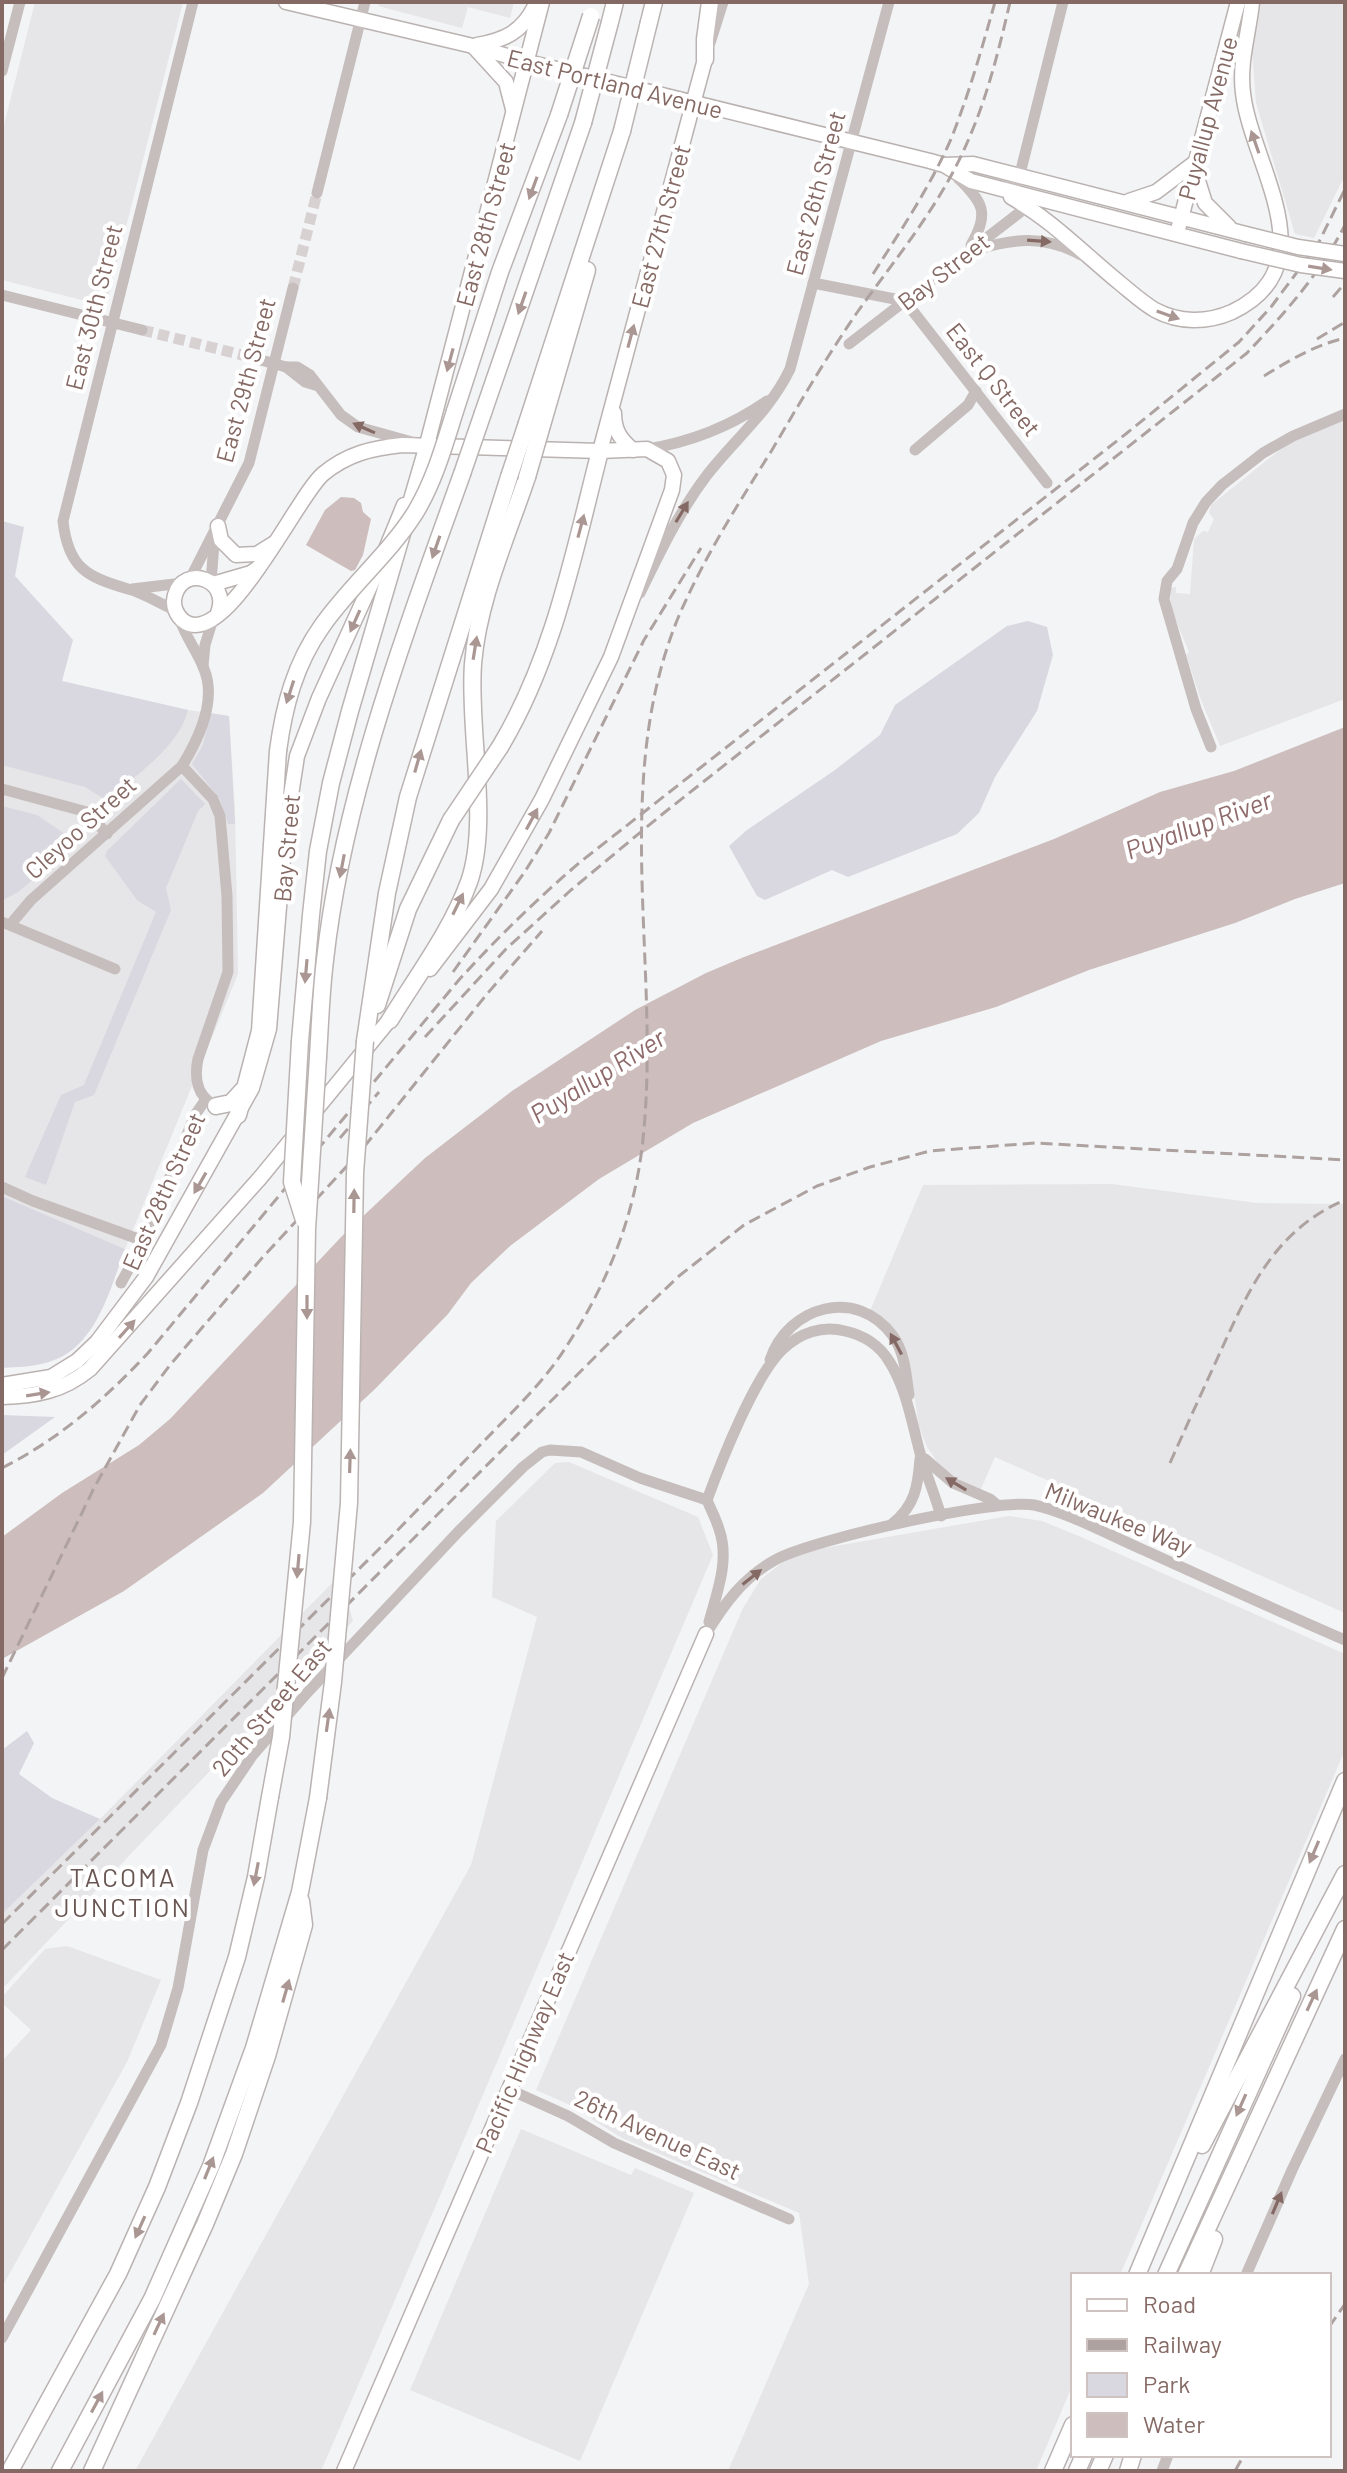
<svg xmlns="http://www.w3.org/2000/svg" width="1347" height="2473" viewBox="0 0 1347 2473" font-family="Barlow,sans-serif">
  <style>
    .built { fill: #e6e5e7 }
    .green { fill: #d9d7e0 }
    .water { fill: #cdbdbd }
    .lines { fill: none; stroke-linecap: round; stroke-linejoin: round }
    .minor-tunnel { stroke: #d8d1d2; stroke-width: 11; stroke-dasharray: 11 5.5; stroke-linecap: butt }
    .major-casing { stroke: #bab2b0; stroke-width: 17 }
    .highway-casing { stroke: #bab3b2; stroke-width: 19 }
    .minor { stroke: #c6bebd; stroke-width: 11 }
    .major { stroke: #fff; stroke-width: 14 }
    .highway { stroke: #fff; stroke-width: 16 }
    .rail { stroke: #ada2a0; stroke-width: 3; stroke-dasharray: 12 6; stroke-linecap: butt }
    .major-bridge-casing { stroke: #bab2b0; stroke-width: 17; stroke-linecap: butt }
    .highway-bridge-casing { stroke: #bab3b2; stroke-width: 19; stroke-linecap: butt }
    .major-bridge { stroke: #fff; stroke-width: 14 }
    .highway-bridge { stroke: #fff; stroke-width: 16 }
    .oneway { fill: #aa9692 }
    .oneway2 { fill: #856964 }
    .labels { text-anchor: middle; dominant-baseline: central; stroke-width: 8; stroke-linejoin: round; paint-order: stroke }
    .street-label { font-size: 24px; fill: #856964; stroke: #fff }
    .water-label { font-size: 26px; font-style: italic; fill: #8f6a6b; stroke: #fff }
    .neighbourhood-label { font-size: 26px; letter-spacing: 2px; fill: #695653; stroke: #fff }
  </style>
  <rect width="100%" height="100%" fill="#f3f4f6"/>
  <!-- built -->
  <g class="built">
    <polygon points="35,2 183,2 106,306 2,280 2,133"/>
    <polygon points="379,2 514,2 510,18 468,7 462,28 378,6"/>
    <polygon points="1260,2 1345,2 1345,175 1314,238 1295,234 1256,103 1252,49"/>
    <polygon points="1345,420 1345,699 1220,746 1201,700 1186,655 1189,652 1171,609 1170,588 1176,587 1176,593 1190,594 1194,539 1203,531 1208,532 1214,519 1209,513 1211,505 1292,440"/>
    <polygon points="2,668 188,710 229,716 235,810 238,974 125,1249 2,1196"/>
    <polygon points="1112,1184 1257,1203 1345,1204 1345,1613 995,1457 980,1491 962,1483 940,1466 927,1447 919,1426 908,1357 901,1339 890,1325 870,1311 923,1185"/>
    <polygon points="569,1462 698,1517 713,1555 439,2198 321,2471 135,2471 471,1865 537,1617 492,1597 496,1521 555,1463"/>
    <polygon points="1009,1516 1042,1521 1081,1537 1345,1654 1345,1750 1120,2275 1073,2275 1073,2384 1036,2471 728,2471 809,2284 799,2213 622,2138 568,2104 536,2090 743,1608 761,1579 787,1559 818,1549"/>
    <polygon points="340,1575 353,1621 2,1989 2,1914 100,1819"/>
    <polygon points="67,1946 161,1980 127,2062 2,2287 2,2061 31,2030 2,2003 2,1997 45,1949"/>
    <polygon points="521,2129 631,2175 635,2168 694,2193 580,2461 410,2390"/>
  </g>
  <!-- green -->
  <g class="green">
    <path d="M2,521L24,527L15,576L73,640L62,681L188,710C179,747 134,777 106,800L85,787L2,765Z"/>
    <polygon points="1028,621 1047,627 1053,655 1037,711 995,777 979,813 957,834 848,877 832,870 765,900 757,896 729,846 747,830 835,770 880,735 895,705 1007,626"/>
    <polygon points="210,713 229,716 235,824 228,824 220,799 192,764 203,745"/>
    <polygon points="181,779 205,804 198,811 166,888 171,910 94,1095 75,1102 46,1185 25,1177 61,1095 84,1085 156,912 137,900 105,856 107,851"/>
    <polygon points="2,806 37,815 78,843 18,892 3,900"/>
    <path d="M2,1196L125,1249C112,1284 99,1336 63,1356C45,1366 23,1367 2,1368Z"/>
    <polygon points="2,1415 55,1417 2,1455"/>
    <polygon points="27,1731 34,1743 19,1774 52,1798 100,1819 2,1914 2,1750"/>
  </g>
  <!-- water -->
  <g class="water">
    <polygon points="341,497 354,498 361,503 363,512 371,519 363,555 355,570 351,571 306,545 325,510"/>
    <polygon points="1345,727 1345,883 1295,899 1235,923 1089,970 996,1007 881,1041 693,1123 599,1179 510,1246 471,1283 448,1314 375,1389 263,1493 124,1591 2,1659 2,1537 62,1493 139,1445 170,1419 343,1235 425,1158 512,1091 635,1010 706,973 744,957 1054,839 1160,792 1234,771"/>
  </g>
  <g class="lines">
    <!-- minor-tunnel -->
    <g class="minor-tunnel">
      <polyline points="293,288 317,193"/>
      <polyline points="142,330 254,358"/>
    </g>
    <!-- major casing -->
    <g class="major-casing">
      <g id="major">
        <polyline points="286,2 473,46 528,62 930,161 944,165 971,181 1241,251"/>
        <path d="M477,45C505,40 522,32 535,6"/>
        <polyline points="474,47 506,82 513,109"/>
        <polyline points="945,165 973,164 1246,234"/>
        <polyline points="1194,168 1205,203 1229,227"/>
        <path d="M1011,197C1053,221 1084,254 1121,284C1132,293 1143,303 1155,310C1179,323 1207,323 1232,312C1330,265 1251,165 1243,93C1239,62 1249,33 1252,2"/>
        <polyline points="1129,201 1156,192 1193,164"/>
        <polyline points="1179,226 1238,2"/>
        <path d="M614,413C614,430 620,439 633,450"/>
        <polyline points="600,451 705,59"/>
        <polyline points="425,452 542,2"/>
        <polyline points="218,526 221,540 236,555 257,554 273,544"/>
        <polyline points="213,584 251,573 258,568"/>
        <path d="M218,613C231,579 184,564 175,595C172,605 176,616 185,622C227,648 297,496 323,474C347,454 372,448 402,445L600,451L647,449L668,461L674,475L672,490L611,657L542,799L491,889L430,969"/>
        <polyline points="2,1385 51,1377 77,1361 97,1342 146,1277 252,1088 269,1029 285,834 297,756 319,698 377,571 404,505"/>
        <path d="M2,1397C37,1396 63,1391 90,1369L260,1178L395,1013"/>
        <polyline points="344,2471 706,1634"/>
      </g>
    </g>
    <!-- highway casing -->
    <g class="highway-casing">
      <g id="highway">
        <polyline points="610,22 615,2"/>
        <polyline points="649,22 654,2"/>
        <polyline points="705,59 705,39 710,2"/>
        <polyline points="455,411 500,272 559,115"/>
        <polyline points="483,413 583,123"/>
        <polyline points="527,423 622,131"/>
        <polyline points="542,425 587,270"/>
        <path d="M500,747C554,657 574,552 600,451"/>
        <polyline points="377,1005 408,909 451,820"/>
        <path d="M390,1020C417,976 451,931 469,882C490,822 468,729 473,664C478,600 507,537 527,477"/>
        <polyline points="300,1041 311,915 318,851 331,783 350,711 428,445"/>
        <polyline points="365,1041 387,893 408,797 509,477"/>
        <path d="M318,1057C320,1025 321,992 325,960C343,796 407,628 462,474"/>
        <polyline points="216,1106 231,1103 243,1090"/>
        <polyline points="238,1115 260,1031 278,751"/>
        <polyline points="1202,2145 1345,1874"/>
        <polyline points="1137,2275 1345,1781"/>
        <polyline points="1166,2275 1292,1996"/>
        <polyline points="1186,2275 1345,1929"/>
        <polyline points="1200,2275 1214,2239"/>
        <polyline points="10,2471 118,2274 157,2187 189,2103 237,1957 256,1877 270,1797"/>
        <polyline points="60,2471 152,2299 211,2166 254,2048 300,1892 318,1798"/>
        <polyline points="92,2471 205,2224 234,2154 267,2056 304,1925 301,1901"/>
        <polyline points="1053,2471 1073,2425"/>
        <polyline points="1077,2471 1084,2455"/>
        <polyline points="1098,2471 1105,2455"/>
        <polyline points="1128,2471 1133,2455"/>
      </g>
    </g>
    <!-- minor -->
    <g class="minor">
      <polyline points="710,43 723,2"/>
      <polyline points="2,71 20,2"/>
      <path d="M958,178C983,202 990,213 971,245"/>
      <polyline points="1002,188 1012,187 1019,178 1063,2"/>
      <polyline points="317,193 365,2"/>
      <path d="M975,250C1014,238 1045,235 1081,255"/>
      <polyline points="813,283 905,301 1047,483"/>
      <polyline points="2,295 142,330"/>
      <polyline points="849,344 1032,203"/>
      <polyline points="254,358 286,367 297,367 310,375 341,415 358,427 412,442"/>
      <polyline points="286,367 305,382 315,385"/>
      <path d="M647,449C691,442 731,426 767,401"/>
      <polyline points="915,450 968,405 976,391"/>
      <polyline points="190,579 249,463 293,288"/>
      <polyline points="211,582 214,543"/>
      <polyline points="132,589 183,583"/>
      <path d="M640,593C660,552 679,512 707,475C735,439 770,411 790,369L889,2"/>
      <path d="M175,610C160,604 144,593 128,589C87,577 68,568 63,521L193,2"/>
      <polyline points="203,666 205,645 213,619"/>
      <polyline points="1211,747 1196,709 1164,599 1167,581 1177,569 1193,523 1206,502 1222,485 1263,453 1293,436 1345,414"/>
      <path d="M182,766L213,799L220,816L227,896L228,972L198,1059C194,1078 197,1097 216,1106"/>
      <polyline points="2,789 87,812 107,834"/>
      <polyline points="2,922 115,969"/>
      <path d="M10,925L31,900L182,766C198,740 217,700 204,669C197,650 185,637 179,617"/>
      <polyline points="2,1187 33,1201 144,1241"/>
      <polyline points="121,1283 144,1241 195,1115 206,1099"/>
      <path d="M770,1360C788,1306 857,1286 893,1336C905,1353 906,1375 909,1395"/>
      <polyline points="925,1459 953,1483 990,1499 997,1505"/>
      <path d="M892,1524C915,1506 918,1486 920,1459"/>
      <path d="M709,1622C717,1592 730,1560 719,1529C716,1519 711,1510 707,1500C721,1462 755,1375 783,1349C800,1333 822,1325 845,1331C863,1335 879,1345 889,1361C906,1387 912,1423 920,1453C926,1474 935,1495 941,1516"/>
      <path d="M706,1634C724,1604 743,1578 775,1560C810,1540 995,1498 1034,1505C1068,1512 1113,1537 1146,1551C1212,1581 1278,1611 1345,1640"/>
      <polyline points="508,2089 568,2116 614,2143 789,2219"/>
      <polyline points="1246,2275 1292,2170 1345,2059"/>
      <polyline points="2,2338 161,2045 178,1988 203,1850 221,1802 252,1756 307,1693 459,1531 523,1467 542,1452 550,1450 581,1452 640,1478 707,1500"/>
      <polyline points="1162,2471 1168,2455"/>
    </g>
    <!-- major -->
    <use href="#major" class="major"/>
    <!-- highway -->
    <use href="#highway" class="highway"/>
    <!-- rail -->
    <g class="rail">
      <path d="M873,274C901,230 930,187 951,139C969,94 982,48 995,2"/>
      <polyline points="1333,297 1345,283"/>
      <polyline points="1317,339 1345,322"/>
      <path d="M1264,376C1290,360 1315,345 1345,338"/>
      <polyline points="453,972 524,873 549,833 644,640 701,548"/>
      <path d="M425,1037L506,949L571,890L660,816L1247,353C1284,314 1320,274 1345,225"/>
      <polyline points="340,1138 379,1092"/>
      <path d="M1170,1463C1186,1427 1202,1392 1218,1357C1248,1291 1274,1230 1345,1200"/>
      <path d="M2,1468C59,1439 104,1400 148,1353L458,981C496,939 536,900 579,863L1127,433L1239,342L1271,307L1318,244L1345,189"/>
      <polyline points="2,1678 94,1488 140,1405 170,1365 262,1258 360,1152 487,994 542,931"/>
      <path d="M2,1924C126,1801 249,1678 373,1555C410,1518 447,1479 484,1441C512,1412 544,1382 566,1347C606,1286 633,1221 642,1148C663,972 609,787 678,618C703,559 738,504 772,450C799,404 826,358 856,314C895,259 940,206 967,143C987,98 999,50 1010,2"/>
      <polyline points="2,1950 617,1335 679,1276 744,1225 817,1186 870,1167 930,1151 1035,1143 1345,1160"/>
      <polyline points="1329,2327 1345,2304"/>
      <polyline points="1235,2471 1244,2455"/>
    </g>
    <!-- major-bridge casing -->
    <g class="major-bridge-casing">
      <g id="major-bridge">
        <polyline points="1246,234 1298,247 1345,254"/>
        <polyline points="1241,251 1301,265 1345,271"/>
      </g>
    </g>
    <!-- highway-bridge casing -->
    <g class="highway-bridge-casing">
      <g id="highway-bridge">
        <polyline points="559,115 591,16"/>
        <polyline points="583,123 610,22"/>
        <polyline points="622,131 649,22"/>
        <polyline points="462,474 483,413"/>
        <polyline points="509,477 527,423"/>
        <polyline points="527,477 542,425"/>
        <path d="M278,751C284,706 295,664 322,626C350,586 389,554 415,513C434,482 444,446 455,411"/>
        <polyline points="451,820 500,747"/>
        <polyline points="300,1041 292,1182 304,1220"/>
        <polyline points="270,1797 281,1737 302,1522 307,1229 318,1057"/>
        <polyline points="318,1798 333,1682 349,1503 355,1173 365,1041"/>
      </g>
    </g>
    <!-- major-bridge -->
    <use href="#major-bridge" class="major-bridge"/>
    <!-- highway-bridge -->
    <use href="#highway-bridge" class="highway-bridge"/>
  </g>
  <!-- one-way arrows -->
  <defs><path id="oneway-solid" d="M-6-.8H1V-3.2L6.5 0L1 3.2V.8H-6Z" transform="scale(2)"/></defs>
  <g class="oneway">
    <use href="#oneway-solid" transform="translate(1255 142) rotate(-109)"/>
    <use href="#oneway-solid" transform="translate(533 188) rotate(110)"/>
    <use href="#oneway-solid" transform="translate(1320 268) rotate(9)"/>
    <use href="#oneway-solid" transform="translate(522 303) rotate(109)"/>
    <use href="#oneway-solid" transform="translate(1168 315) rotate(19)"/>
    <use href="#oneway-solid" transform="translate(631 336) rotate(-75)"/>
    <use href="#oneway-solid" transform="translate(450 360) rotate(105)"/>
    <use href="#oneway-solid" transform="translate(581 526) rotate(-75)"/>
    <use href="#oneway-solid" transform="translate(436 547) rotate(109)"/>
    <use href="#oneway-solid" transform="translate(355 621) rotate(114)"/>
    <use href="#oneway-solid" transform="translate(475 648) rotate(-81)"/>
    <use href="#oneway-solid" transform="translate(290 692) rotate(108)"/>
    <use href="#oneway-solid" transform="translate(418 761) rotate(-74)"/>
    <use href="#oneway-solid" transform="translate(532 819) rotate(-62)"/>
    <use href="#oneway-solid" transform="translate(342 866) rotate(101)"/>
    <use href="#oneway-solid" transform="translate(458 904) rotate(-64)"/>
    <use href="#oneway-solid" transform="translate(306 971) rotate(95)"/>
    <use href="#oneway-solid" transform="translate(200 1183) rotate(120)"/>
    <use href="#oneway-solid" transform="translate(354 1201) rotate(-89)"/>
    <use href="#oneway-solid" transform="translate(307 1307) rotate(90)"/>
    <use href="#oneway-solid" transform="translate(127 1329) rotate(-48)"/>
    <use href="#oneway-solid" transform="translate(38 1394) rotate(-9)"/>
    <use href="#oneway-solid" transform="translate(350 1461) rotate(-88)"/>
    <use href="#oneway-solid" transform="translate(298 1566) rotate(95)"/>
    <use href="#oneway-solid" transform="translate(328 1720) rotate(-82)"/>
    <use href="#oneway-solid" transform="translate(1314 1852) rotate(113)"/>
    <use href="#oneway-solid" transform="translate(256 1874) rotate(101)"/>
    <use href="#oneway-solid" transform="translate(286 1991) rotate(-74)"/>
    <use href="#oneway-solid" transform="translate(1312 2000) rotate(-65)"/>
    <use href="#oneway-solid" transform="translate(1241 2105) rotate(114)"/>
    <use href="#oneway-solid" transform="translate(209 2168) rotate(-68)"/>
    <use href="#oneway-solid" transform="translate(140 2227) rotate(114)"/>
    <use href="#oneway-solid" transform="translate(159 2324) rotate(-65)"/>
    <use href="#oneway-solid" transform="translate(97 2402) rotate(-62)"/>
  </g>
  <g class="oneway2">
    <use href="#oneway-solid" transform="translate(1039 241) rotate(4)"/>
    <use href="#oneway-solid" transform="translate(364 428) rotate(-156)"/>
    <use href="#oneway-solid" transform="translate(682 512) rotate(-59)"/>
    <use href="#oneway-solid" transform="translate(896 1344) rotate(-118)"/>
    <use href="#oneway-solid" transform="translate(956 1484) rotate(-149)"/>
    <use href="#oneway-solid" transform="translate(752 1577) rotate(-38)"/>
    <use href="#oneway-solid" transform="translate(1277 2203) rotate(-67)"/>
  </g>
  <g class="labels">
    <!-- street labels -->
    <g class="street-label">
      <text transform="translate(615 83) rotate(14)">East Portland Avenue</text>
      <text transform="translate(1207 118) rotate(-75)">Puyallup Avenue</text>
      <text transform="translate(815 193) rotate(-75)">East 26th Street</text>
      <text transform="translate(485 224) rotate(-75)">East 28th Street</text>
      <text transform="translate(660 226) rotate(-75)">East 27th Street</text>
      <text transform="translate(943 271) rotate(-38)">Bay Street</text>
      <text transform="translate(93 307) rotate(-76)">East 30th Street</text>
      <text transform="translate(994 379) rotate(52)">East Q Street</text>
      <text transform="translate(245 380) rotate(-75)">East 29th Street</text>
      <text transform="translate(80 827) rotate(-42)">Cleyoo Street</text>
      <text transform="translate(286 848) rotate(-85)">Bay Street</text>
      <text transform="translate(163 1191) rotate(-66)">East 28th Street</text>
      <text transform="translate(1119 1518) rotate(22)">Milwaukee Way</text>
      <text transform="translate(271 1707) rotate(-50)">20th Street East</text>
      <text transform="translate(524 2052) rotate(-67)">Pacific Highway East</text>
      <text transform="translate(658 2134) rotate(25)">26th Avenue East</text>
    </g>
    <!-- water labels -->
    <g class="water-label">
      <text transform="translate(1198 824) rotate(-20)">Puyallup River</text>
      <text transform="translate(597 1075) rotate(-32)">Puyallup River</text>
    </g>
    <!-- neighbourhood labels -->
    <g class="neighbourhood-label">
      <text x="123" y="1876">TACOMA<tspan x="123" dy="30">JUNCTION</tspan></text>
    </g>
  </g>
  <!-- border -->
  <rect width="1347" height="2473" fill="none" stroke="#856964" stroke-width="8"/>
  <!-- legend -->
  <rect x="1071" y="2273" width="260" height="184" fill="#ffffff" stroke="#cec3c1" stroke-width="2"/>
  <rect x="1087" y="2299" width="40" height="12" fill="#ffffff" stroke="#cec3c1" stroke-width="2"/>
  <text x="1143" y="2313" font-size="24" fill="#856964">Road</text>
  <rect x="1087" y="2339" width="40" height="12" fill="#ada2a0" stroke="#cec3c1" stroke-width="2"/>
  <text x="1143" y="2353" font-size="24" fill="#856964">Railway</text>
  <rect x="1087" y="2373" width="40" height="24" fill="#d9d7e0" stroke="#cec3c1" stroke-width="2"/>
  <text x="1143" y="2393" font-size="24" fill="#856964">Park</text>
  <rect x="1087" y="2413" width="40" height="24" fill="#cdbdbd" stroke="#cec3c1" stroke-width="2"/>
  <text x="1143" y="2433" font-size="24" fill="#856964">Water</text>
</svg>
